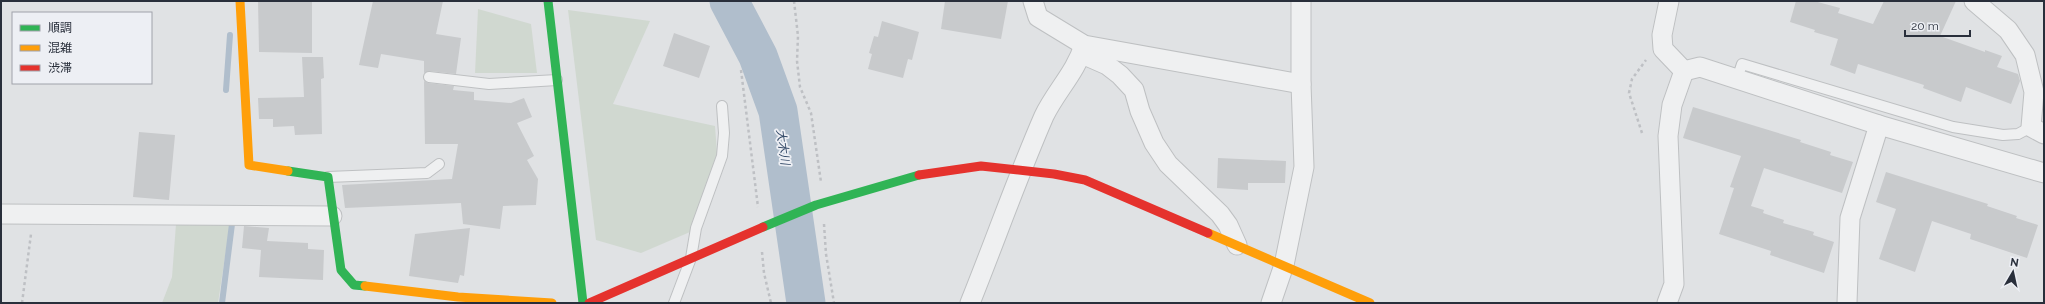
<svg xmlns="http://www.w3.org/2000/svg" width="2045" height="304" viewBox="0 0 2045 304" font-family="Raleway,'Noto Sans JP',sans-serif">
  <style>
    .green { fill: #d0d8d0 }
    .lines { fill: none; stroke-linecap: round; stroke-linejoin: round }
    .stream { stroke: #b0becc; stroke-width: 6 }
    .river { stroke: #b0becc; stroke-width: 39 }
    .building { fill: #c8cacc }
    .lane-casing { stroke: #bec0c2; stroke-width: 12 }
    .street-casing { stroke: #bec0c2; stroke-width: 21 }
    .path { stroke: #bec0c4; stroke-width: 2.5; stroke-dasharray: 3 3; stroke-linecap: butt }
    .lane { stroke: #eff0f1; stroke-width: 10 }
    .street { stroke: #eff0f1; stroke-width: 19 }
    .fast { stroke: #30b455; stroke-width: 9 }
    .slow { stroke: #ff9f0a; stroke-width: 9 }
    .jam { stroke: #e5322d; stroke-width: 9 }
    .labels { text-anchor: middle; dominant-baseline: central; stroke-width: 3.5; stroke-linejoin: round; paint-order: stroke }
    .water-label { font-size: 12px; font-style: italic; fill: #374d6a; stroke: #edeff4 }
  </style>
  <rect width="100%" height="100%" fill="#e0e2e4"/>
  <!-- green -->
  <g class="green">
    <polygon points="478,9 531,24 537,73 475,73"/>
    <polygon points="568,10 650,21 613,104 715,126 717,153 690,232 641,253 596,240"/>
    <polygon points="176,224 230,224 218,303 162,303 172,277"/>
  </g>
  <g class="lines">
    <!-- stream -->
    <g class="stream">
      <polyline points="226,90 230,35"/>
      <polyline points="222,303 232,224"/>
    </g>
    <!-- river -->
    <polyline class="river" points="729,1 758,56 778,111 806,303"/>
  </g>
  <!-- building -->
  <g class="building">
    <polygon points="258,1 312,1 312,53 259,52"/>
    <polygon points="373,1 443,1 436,34 461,38 456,74 430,71 424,73 424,61 381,54 378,68 359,65"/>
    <polygon points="945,1 1008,1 1001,39 941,29"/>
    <polygon points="1796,1 1814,1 1840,8 1838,13 1873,24 1884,1 1956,1 1940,36 1985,52 1985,50 2002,56 1997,67 2018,74 2020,81 2011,104 1966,87 1961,102 1923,88 1924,85 1858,64 1855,74 1830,65 1838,39 1814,32 1815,30 1790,22"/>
    <polygon points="882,21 919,32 912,60 908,59 903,78 868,69 872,54 869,53 874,36 878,37"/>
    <polygon points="674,33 710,46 699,78 663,66"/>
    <polygon points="302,57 323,57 324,78 321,79 322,134 295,135 294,126 273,127 273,119 259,119 258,98 304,97"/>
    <polygon points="424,81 428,83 454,86 453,90 474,92 474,100 511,103 524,98 532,117 517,123 534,156 527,160 538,179 536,205 503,206 500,229 463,224 461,203 345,208 342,185 452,179 458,144 425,144"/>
    <polygon points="1693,107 1801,140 1800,142 1831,152 1830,155 1853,162 1842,193 1764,168 1751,206 1764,210 1763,213 1784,220 1783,223 1814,232 1813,235 1834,242 1824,273 1770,255 1771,251 1719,234 1734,188 1730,187 1741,156 1683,138"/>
    <polygon points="139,132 175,135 169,200 133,197"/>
    <polygon points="1218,158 1286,161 1285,183 1248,183 1248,190 1217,188"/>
    <polygon points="1886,172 1988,204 1987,206 2017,216 2016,218 2038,225 2027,258 1970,239 1971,234 1932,221 1915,272 1879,259 1896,209 1876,202"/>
    <polygon points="244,226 269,228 267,241 308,243 308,249 324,250 323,280 259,277 261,250 242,248"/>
    <polygon points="470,228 464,276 460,275 458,283 409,276 415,234"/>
  </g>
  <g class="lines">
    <!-- lane casing -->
    <g class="lane-casing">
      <g id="lane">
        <polyline points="429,77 489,84 557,80"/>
        <polyline points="1737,79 1742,64 1953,127 2003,135 2018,134 2031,127"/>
        <polyline points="328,177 427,173 439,164"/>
        <polyline points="674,303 691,258 696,228 722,156 724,133 722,106"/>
      </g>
    </g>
    <!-- street casing -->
    <g class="street-casing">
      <g id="street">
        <polyline points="1033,1 1038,17 1084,45 1301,84"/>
        <polyline points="1669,1 1662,35 1663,49 1684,71"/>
        <polyline points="1974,1 2008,30 2025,55 2034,92 2031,127 2044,134"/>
        <polyline points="1082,54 1107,65 1120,75 1134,90 1140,111 1154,143 1168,164 1220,214 1228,225 1237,245"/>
        <polyline points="1684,71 1700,67 1879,125 2044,173"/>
        <polyline points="1,214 332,216"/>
        <path d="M970,303C995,241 1017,178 1044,116C1056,91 1076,72 1084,45"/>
        <polyline points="1271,303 1284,265 1304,167 1301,84 1301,1"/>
        <polyline points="1667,303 1674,284 1668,136 1672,105 1684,71"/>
        <polyline points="1847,303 1850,218 1879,125"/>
      </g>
    </g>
    <!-- path -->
    <g class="path">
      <polyline points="794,1 798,36 797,61 800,87 811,113 821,182"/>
      <polyline points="741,70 758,207"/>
      <polyline points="1642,133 1629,93 1632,79 1646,60"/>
      <polyline points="824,224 826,254 834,303"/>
      <polyline points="762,252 764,273 771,303"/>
      <polyline points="22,303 31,234"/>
    </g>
    <!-- lane -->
    <use href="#lane" class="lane"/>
    <!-- street -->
    <use href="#street" class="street"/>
    <!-- fast -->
    <g class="fast">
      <polyline points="548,1 583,303"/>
      <polyline points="288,171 328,177 341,270 354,285 365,286"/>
      <polyline points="763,227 816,205 919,175"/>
    </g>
    <!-- slow -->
    <g class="slow">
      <polyline points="240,1 249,165 288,171"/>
      <polyline points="1208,233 1370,303"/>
      <polyline points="365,286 458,297 552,303"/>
    </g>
    <!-- jam -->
    <g class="jam">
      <polyline points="919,175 981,166 1054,174 1085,180 1208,233"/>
      <polyline points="589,303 763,227"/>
    </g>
  </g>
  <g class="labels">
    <!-- water labels -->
    <g class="water-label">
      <text transform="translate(783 147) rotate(82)">大木川</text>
    </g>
  </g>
  <!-- border -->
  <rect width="2045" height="304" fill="none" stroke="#292f3b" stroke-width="4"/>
  <!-- legend -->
  <rect x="12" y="12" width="140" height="72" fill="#edeff4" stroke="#9fa2aa"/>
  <rect x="20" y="25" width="20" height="6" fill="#30b455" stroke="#9fa2aa"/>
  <text x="48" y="32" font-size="12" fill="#292f3b">順調</text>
  <rect x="20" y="45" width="20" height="6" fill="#ff9f0a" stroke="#9fa2aa"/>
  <text x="48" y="52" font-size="12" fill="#292f3b">混雑</text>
  <rect x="20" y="65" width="20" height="6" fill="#e5322d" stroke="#9fa2aa"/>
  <text x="48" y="72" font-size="12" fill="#292f3b">渋滞</text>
  <!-- north arrow -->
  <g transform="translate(2013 272) rotate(9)" stroke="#edeff4" stroke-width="3" paint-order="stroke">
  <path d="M0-3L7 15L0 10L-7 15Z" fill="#292f3b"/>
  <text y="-6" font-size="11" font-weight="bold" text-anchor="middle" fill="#292f3b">N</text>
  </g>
  <!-- scale -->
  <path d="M1905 30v6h65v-6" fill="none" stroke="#292f3b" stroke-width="2"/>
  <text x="1911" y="30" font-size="12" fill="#292f3b" stroke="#edeff4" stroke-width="3" paint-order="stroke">20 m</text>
</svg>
